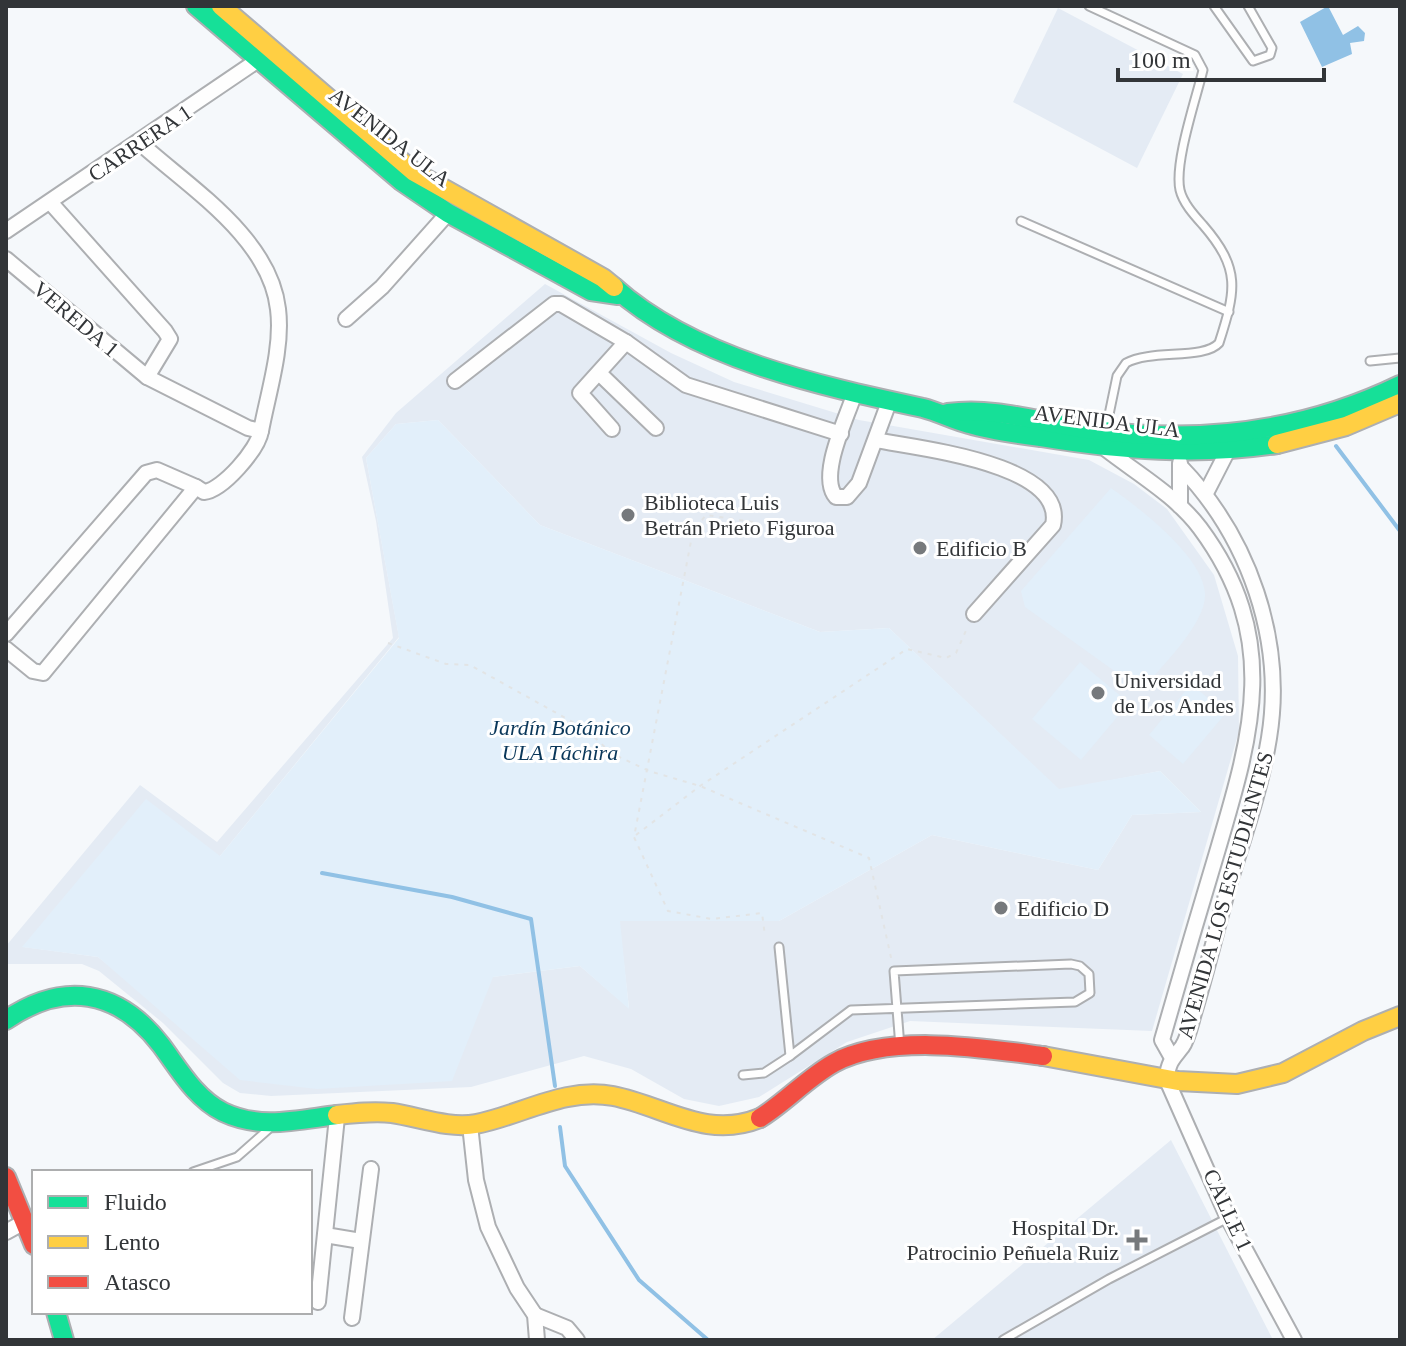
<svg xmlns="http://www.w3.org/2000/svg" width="1406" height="1346" viewBox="0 0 1406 1346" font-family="'Times New Roman',serif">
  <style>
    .built { fill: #e4ebf4; fill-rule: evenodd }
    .green { fill: #e2effa }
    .water { fill: #90c1e5 }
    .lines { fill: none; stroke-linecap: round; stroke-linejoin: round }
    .stream { stroke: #90c1e5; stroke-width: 4 }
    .lane-casing { stroke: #adafb2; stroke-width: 11 }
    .street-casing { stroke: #adafb2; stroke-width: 18 }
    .fast-casing { stroke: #adafb2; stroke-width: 22 }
    .slow-casing { stroke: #adafb2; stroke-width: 22 }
    .jam-casing { stroke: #adafb2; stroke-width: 22 }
    .path { stroke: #e2e4e5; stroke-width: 2; stroke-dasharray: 4 6; stroke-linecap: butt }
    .lane { stroke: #fefefe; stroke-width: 7 }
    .street { stroke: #fefefe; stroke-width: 14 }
    .fast { stroke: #16e098; stroke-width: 18 }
    .slow { stroke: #ffcf43; stroke-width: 18 }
    .jam { stroke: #f24e42; stroke-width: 18 }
    .poi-dot { fill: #76797c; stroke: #fff; stroke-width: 3 }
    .labels { text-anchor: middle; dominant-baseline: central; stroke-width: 6; stroke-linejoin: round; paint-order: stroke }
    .street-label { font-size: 22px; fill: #323538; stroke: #fff }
    .poi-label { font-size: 22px; fill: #323538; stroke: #fff; text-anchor: start }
    .park-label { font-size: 22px; font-style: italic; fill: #0a375a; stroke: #fff }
  </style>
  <rect width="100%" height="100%" fill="#f5f8fb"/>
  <!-- built -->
  <g class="built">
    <polygon points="1058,8 1183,74 1137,168 1013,102"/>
    <path d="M545,284L671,353L734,382L859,420L1089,460L1134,484L1167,509L1214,575L1238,656L1239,731L1152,1031L910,1021L847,1042L759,1097L719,1106L684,1099L631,1069L584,1056L471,1087L271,1096L240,1093L223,1083L163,1023L99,971L82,964H6V946L140,785L217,842L393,638L376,521L362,457L396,413ZM438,420L540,525L820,632L889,628L1059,790L1160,771L1201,812L1132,815L1098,870L932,835L779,921H619L629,1008L580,966L492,977L140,990L98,957L24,947L220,856L399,637L366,458L396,424Z"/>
    <polygon points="1171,1140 1273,1340 932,1340"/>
  </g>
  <!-- green -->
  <g class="green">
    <polygon points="438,420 540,525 820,632 889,628 1059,789 1160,771 1201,812 1132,815 1098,870 932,835 779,921 620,921 629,1009 580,966 493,977 452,1081 317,1089 240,1080 98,957 22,947 146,799 220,856 399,638 366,458 396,424"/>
    <path d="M1111,488C1139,508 1202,555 1205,593C1207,623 1160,668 1141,690L1025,607L1021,591Z"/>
    <polygon points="1080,662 1129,703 1081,760 1032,719"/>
    <polygon points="1191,684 1226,713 1183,764 1149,735"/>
  </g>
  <!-- water -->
  <polygon class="water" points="1328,6 1343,35 1358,26 1365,33 1364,41 1350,43 1352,54 1322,67 1300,22"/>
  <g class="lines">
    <!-- stream -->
    <g class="stream">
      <polyline points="1336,446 1400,531"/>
      <polyline points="322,873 452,897 531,919 555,1086"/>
      <polyline points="560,1127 565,1166 639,1280 708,1340"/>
    </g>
    <!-- lane casing -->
    <g class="lane-casing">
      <g id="lane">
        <path d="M1089,6L1195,55L1203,70C1196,99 1174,163 1180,190C1183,203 1194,215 1203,225C1241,269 1236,290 1219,343C1204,360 1151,349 1126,363L1117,376L1106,429"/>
        <polyline points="1214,6 1253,61 1270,55 1272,48 1248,6"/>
        <polyline points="1021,221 1229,312"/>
        <polyline points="1370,361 1400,358"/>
        <polyline points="779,947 790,1056 851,1010 1075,1002 1090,993 1089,974 1080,966 1071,964 894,971 900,1047"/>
        <polyline points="743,1075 764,1073 790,1056"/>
        <polyline points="193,1172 237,1157 271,1127"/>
        <polyline points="1003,1340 1109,1279 1228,1218"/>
      </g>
    </g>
    <!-- street casing -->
    <g class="street-casing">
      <g id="street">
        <polyline points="50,202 165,331 170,339 147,377"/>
        <polyline points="6,231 267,54"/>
        <path d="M6,259L147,377L248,428L261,431C268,393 283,348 278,309C270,238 190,188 140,143"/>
        <polyline points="346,319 382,287 448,213"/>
        <polyline points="599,373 656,428"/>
        <polyline points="455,381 554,304 561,304 626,342 686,385 841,434"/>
        <path d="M854,395C846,420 818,476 836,497H847L859,483L889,402"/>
        <polyline points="612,429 580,393 626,342"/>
        <path d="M876,440C914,448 1067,463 1053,525L974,614"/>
        <path d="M1107,450C1138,474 1176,496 1200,528C1283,640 1251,737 1215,859C1197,919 1179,980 1162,1040L1171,1056"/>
        <polyline points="1180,463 1180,506"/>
        <path d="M1180,466C1249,537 1285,640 1269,738C1261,788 1244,836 1229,885C1217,927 1207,971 1194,1013C1191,1023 1188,1039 1182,1047C1171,1061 1170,1060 1166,1078L1228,1218L1294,1340"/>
        <polyline points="1206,493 1227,452"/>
        <polyline points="6,634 146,473 157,470 196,487"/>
        <path d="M6,649L33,671L43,673L196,487L204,492C223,490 258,449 261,431"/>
        <polyline points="470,1125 476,1180 488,1227 517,1288 535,1315 537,1340"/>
        <polyline points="6,1232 26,1221"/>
        <polyline points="325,1235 361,1241"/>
        <polyline points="318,1302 337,1117"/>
        <polyline points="535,1315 567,1328 577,1340"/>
        <polyline points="352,1318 371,1169"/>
      </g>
    </g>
    <!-- fast casing -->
    <g class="fast-casing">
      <g id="fast">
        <polyline points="196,6 401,181 448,213 591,291 618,295"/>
        <path d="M614,287C694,359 821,386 923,408C939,412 953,420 969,424C992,431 1017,434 1041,437C1120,450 1198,456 1277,444"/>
        <path d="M948,413C994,407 1035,421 1080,428C1191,445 1299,434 1400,385"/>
        <path d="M6,1020C63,981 118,989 161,1045C179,1069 195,1098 223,1112C261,1130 297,1120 337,1115"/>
        <polyline points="56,1312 64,1340"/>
      </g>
    </g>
    <!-- slow casing -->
    <g class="slow-casing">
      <g id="slow">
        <polyline points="221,6 414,172 603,278 614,287"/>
        <polyline points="1277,444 1346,426 1400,403"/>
        <polyline points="1043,1056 1178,1081 1237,1084 1283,1073 1363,1031 1400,1016"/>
        <path d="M337,1115C355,1113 373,1111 392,1113C419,1117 449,1129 476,1124C522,1115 564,1087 613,1096C664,1106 706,1140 760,1118"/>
      </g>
    </g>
    <!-- jam casing -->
    <g class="jam-casing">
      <g id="jam">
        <path d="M760,1118C786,1102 807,1078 834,1063C889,1033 983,1048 1043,1056"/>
        <polyline points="6,1177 34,1245"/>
      </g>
    </g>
    <!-- path -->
    <g class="path">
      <polyline points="753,522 706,515 693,531 634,837 668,911 712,919 762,913 765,936"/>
      <polyline points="388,643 446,664 470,665 587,730 611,753 649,771 700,786 869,858 892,962"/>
      <polyline points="636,835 700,786 907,649 946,658 956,653 968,626"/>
    </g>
    <!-- lane -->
    <use href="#lane" class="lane"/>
    <!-- street -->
    <use href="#street" class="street"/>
    <!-- fast -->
    <use href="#fast" class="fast"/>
    <!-- slow -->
    <use href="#slow" class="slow"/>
    <!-- jam -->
    <use href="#jam" class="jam"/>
  </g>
  <!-- markers -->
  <g class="poi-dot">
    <circle cx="628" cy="515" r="8"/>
    <circle cx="920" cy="548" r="8"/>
    <circle cx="1098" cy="693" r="8"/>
    <circle cx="1001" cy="908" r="8"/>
    <path d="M1133 1228h8v8h8v8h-8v8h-8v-8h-8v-8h8z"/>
  </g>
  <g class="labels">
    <!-- street labels -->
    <g class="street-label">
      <text transform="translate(390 137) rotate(38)">AVENIDA ULA</text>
      <text transform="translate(140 143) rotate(-34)">CARRERA 1</text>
      <text transform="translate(76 319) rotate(40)">VEREDA 1</text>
      <text transform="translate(1107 421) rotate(7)">AVENIDA ULA</text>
      <text transform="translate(1225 895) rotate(-74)">AVENIDA LOS ESTUDIANTES</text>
      <text transform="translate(1228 1210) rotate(65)">CALLE 1</text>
    </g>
    <!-- poi labels -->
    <g class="poi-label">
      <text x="644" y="502">Biblioteca Luis<tspan x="644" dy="25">Betrán Prieto Figuroa</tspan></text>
      <text x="936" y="548">Edificio B</text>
      <text x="1114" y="680">Universidad<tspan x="1114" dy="25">de Los Andes</tspan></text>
      <text x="1017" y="908">Edificio D</text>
      <text x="1119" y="1227" text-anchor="end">Hospital Dr.<tspan x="1119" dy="25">Patrocinio Peñuela Ruiz</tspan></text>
    </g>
    <!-- park labels -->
    <g class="park-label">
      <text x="560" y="727">Jardín Botánico<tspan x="560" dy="25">ULA Táchira</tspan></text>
    </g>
  </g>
  <!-- border -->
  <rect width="1406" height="1346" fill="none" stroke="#323538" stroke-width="16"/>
  <!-- legend -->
  <rect x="32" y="1170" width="280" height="144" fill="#ffffff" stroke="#adaeaf" stroke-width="2"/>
  <rect x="48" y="1196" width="40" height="12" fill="#16e098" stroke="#adaeaf" stroke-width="2"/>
  <text x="104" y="1210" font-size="24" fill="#323538">Fluido</text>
  <rect x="48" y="1236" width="40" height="12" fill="#ffcf43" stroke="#adaeaf" stroke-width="2"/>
  <text x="104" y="1250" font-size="24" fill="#323538">Lento</text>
  <rect x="48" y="1276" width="40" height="12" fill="#f24e42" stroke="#adaeaf" stroke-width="2"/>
  <text x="104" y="1290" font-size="24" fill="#323538">Atasco</text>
  <!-- scale -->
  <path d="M1118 68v12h206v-12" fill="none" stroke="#323538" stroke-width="4"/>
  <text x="1130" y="68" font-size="24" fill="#323538" stroke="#ffffff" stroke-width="6" paint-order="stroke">100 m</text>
</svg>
